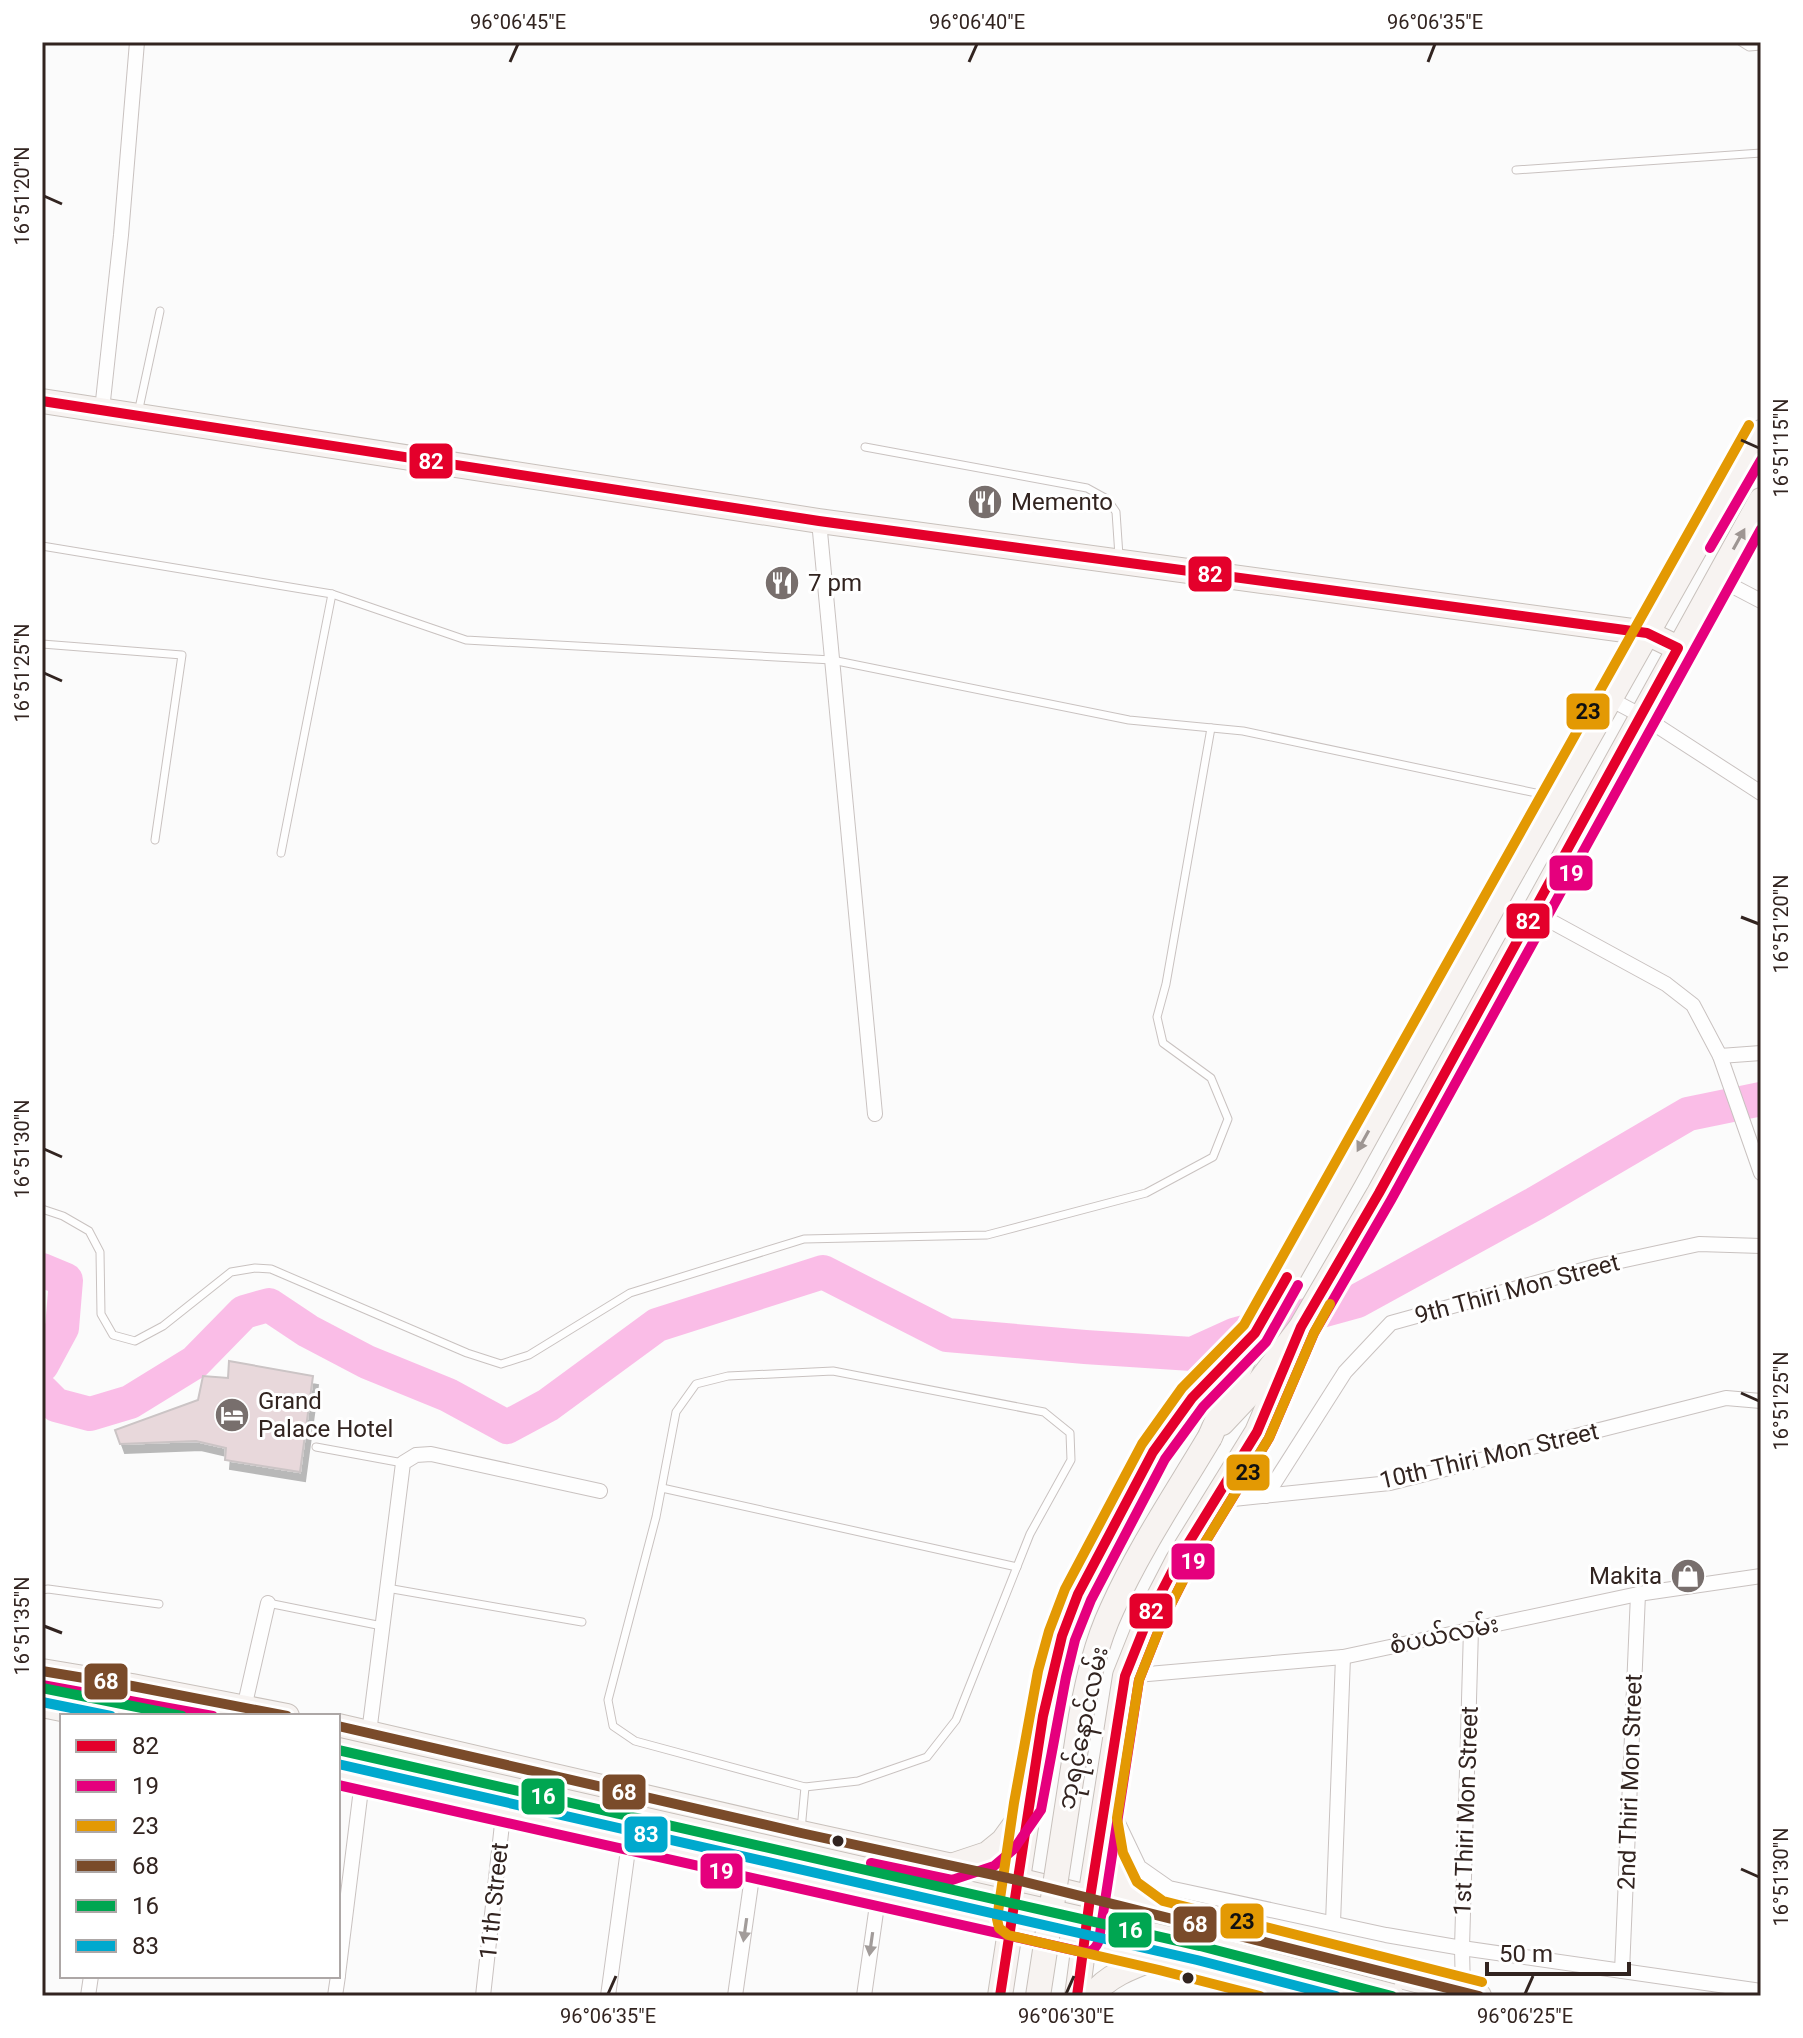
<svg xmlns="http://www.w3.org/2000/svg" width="1803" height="2038" viewBox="0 0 1803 2038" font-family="Roboto,'Noto Sans Myanmar',sans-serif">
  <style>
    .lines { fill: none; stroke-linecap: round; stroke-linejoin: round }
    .river { stroke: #fabde7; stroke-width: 34 }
    .building { fill: #e8d8db; stroke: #cbc4c5; stroke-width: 2; filter: url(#shadow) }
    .lane-casing { stroke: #c9c2c0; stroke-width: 9 }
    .street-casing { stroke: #c9c2c0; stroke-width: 16 }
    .primary-casing { stroke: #c8c1bc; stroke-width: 26 }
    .lane { stroke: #fefefe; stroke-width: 7 }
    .street { stroke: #fefefe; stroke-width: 14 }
    .primary { stroke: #f7f3f1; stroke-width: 24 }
    .primary-bridge-casing { stroke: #c8c1bc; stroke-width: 26; stroke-linecap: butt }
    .primary-bridge { stroke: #f7f3f1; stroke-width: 24 }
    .bus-1-casing { stroke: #fff; stroke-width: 16 }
    .bus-2-casing { stroke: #fff; stroke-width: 16 }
    .bus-3-casing { stroke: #fff; stroke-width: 16 }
    .bus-4-casing { stroke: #fff; stroke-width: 16 }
    .bus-5-casing { stroke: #fff; stroke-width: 16 }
    .bus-6-casing { stroke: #fff; stroke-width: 16 }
    .bus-1 { stroke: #e4002b; stroke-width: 10 }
    .bus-2 { stroke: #e5007d; stroke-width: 10 }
    .bus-3 { stroke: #e39903; stroke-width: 10 }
    .bus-4 { stroke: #7a4b2a; stroke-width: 10 }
    .bus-5 { stroke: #00a651; stroke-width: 10 }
    .bus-6 { stroke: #00a9ce; stroke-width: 10 }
    .oneway { fill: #9e9693 }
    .oneway2 { fill: #a29c9a }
    .ticks { fill: none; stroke: #322420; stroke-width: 3 }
    .bus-dot { fill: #322420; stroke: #fff; stroke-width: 3 }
    .labels { text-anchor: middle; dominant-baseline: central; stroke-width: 6; stroke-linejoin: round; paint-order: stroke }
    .poi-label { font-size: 24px; fill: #322420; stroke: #fff; text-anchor: start }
    .street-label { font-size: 24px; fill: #322420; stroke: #fff }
    .line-badge { stroke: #fff; stroke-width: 3 }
    .badge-label { font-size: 22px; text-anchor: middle; font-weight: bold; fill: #fff }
    .pale-badge-label { font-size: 22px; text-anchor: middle; font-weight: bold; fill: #111 }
    .neatline { fill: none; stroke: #322420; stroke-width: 3 }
    .ticks-label { font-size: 20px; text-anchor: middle; fill: #322420 }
  </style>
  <defs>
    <filter id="shadow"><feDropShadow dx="5" dy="9" stdDeviation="0" flood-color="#0004"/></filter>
  </defs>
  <rect width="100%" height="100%" fill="#fbfbfb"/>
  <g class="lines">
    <!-- river -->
    <g class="river">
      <polyline points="42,1270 66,1280 62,1328 42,1365"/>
      <polyline points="42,1391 56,1405 90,1414 130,1402 195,1362 244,1312 269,1305 308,1331 367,1362 448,1395 507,1427 548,1405 657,1325 823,1272 947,1335 1085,1347 1192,1354 1234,1335 1357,1301 1536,1203 1688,1114 1761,1099"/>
    </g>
  </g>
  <!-- building -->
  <polygon class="building" points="229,1361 313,1376 300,1472 225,1460 226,1448 196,1441 120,1444 115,1430 198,1400 203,1376 228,1378"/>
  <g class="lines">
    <!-- lane casing -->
    <g class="lane-casing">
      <g id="lane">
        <polyline points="1741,42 1749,47 1761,46"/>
        <polyline points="1516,170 1761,153"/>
        <polyline points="138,413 160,311"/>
        <polyline points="865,447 1087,488 1107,499 1116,512 1119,556"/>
        <polyline points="42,546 332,594 466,640 832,660 1129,720 1243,731 1550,796"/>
        <polyline points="42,644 182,655 155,840"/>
        <polyline points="281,853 332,594"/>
        <polyline points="42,1209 63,1216 89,1231 100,1252 101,1314 113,1335 135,1341 163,1326 231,1272 255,1268 271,1269 467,1353 501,1364 529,1355 630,1293 804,1239 987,1235 1146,1193 1213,1157 1228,1119 1211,1078 1163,1043 1157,1017 1166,984 1211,728"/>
        <polygon points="833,1371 1044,1412 1070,1433 1071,1460 1030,1534 956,1720 927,1757 858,1781 805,1787 635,1741 613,1726 608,1700 656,1517 676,1412 696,1384 728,1376"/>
        <polyline points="316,1447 403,1463"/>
        <polyline points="662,1488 1017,1567"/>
        <polyline points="387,1588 582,1622"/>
        <polyline points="42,1590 48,1589 159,1604"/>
        <polyline points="268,1603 382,1626"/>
        <polyline points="801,1830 805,1787"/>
      </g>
    </g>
    <!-- street casing -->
    <g class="street-casing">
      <g id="street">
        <polyline points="102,410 121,235 137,42"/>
        <polyline points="819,521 875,1114"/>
        <polyline points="1717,578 1761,601"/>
        <polyline points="1610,699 1642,716 1761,793"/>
        <polyline points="1534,912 1666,984 1693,1005 1720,1056 1761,1173"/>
        <polyline points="1720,1056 1761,1053"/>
        <polyline points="1266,1496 1345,1372 1391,1323 1597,1266 1699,1244 1761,1246"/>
        <polyline points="1214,1501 1390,1483 1726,1398 1761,1401"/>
        <polyline points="1125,1676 1343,1657 1638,1594 1761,1576"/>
        <polyline points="244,1708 268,1603"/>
        <polyline points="368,1741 403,1463 416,1455 431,1454 600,1491"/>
        <polyline points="1113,1790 1118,1823 1139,1867 1169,1888 1386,1935 1462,1948 1761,1991"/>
        <polyline points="1333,1923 1343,1657"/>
        <polyline points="1622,1971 1638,1594"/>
        <polyline points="338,1975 363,1773"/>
        <polyline points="1463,1992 1462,1948 1471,1629"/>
        <polyline points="88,1996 91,1976"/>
        <polyline points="335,1996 338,1976"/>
        <polyline points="483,1996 504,1806"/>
        <polyline points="608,1996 630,1835"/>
        <polyline points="735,1996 754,1863"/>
        <polyline points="864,1996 879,1891"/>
      </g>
    </g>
    <!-- primary casing -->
    <g class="primary-casing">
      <g id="primary">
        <polyline points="42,401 819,521 1647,633 1678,648"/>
        <polyline points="1222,1423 1254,1389 1301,1327 1379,1193 1761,500"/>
        <polyline points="1210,1437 1255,1333 1344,1176 1505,885 1761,432"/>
        <polyline points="42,1671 132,1686 287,1716"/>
        <polyline points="42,1688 182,1716"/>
        <polyline points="42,1705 96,1716"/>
        <polyline points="338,1726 801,1833 1017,1880 1157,1914 1479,1996"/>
        <polyline points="338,1771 1011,1921 1162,1956 1316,1996"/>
        <polyline points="1106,1836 1109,1857 1126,1891 1148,1907"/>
        <polyline points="951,1866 987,1854 1003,1841 1024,1812"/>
        <polyline points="1000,1996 1043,1716 1062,1636 1078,1594 1153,1452 1192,1398 1242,1347"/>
        <polyline points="1077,1996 1090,1898 1125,1676 1149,1616 1178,1560 1257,1432 1288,1359"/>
        <path d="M1092,1996C1108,1974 1137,1965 1161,1956"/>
      </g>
    </g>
    <!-- lane -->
    <use href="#lane" class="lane"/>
    <!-- street -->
    <use href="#street" class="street"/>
    <!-- primary -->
    <use href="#primary" class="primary"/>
    <!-- primary-bridge casing -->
    <g class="primary-bridge-casing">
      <g id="primary-bridge">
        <polyline points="338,1750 1200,1946 1392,1996"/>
        <path d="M1038,1996L1081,1716C1088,1680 1096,1643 1112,1609C1139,1549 1176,1494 1210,1437"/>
      </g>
    </g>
    <!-- primary-bridge -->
    <use href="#primary-bridge" class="primary-bridge"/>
    <!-- bus-1 casing -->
    <g class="bus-1-casing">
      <g id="bus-1">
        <polyline points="42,401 819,521 1647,633 1678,648 1379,1193 1301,1327 1257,1432 1178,1560 1149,1616 1125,1676 1090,1898 1077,1996"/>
        <polyline points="1000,1996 1043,1716 1062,1636 1078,1594 1153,1452 1192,1398 1255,1333 1287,1277"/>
      </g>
    </g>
    <!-- bus-2 casing -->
    <g class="bus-2-casing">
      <g id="bus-2">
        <polyline points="1710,548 1761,460"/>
        <polyline points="42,1685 213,1716"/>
        <path d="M338,1785L1082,1952C1091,1953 1096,1949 1099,1940L1139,1680L1162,1622L1190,1567L1269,1438L1314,1333L1391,1200L1761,529"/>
        <polyline points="871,1863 952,1880 994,1866 1014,1849 1041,1810 1066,1677 1075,1640 1091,1600 1165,1459 1203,1407 1266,1342 1298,1285"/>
      </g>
    </g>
    <!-- bus-3 casing -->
    <g class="bus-3-casing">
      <g id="bus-3">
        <polyline points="1330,1304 1314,1333 1269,1438 1190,1567 1162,1622 1139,1680 1117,1818 1123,1853 1137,1882 1163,1901 1482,1982"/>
        <polyline points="1260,1996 1159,1970 1008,1935 999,1928 997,1919 1014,1803 1038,1671 1049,1631 1065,1589 1142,1444 1182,1388 1244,1325 1749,425"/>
      </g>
    </g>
    <!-- bus-4 casing -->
    <g class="bus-4-casing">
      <g id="bus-4">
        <polyline points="42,1671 132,1686 287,1716"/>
        <polyline points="338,1726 801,1833 1017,1880 1479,1996"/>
      </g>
    </g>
    <!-- bus-5 casing -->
    <g class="bus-5-casing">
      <g id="bus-5">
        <polyline points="42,1688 182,1716"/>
        <polyline points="338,1750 1200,1946 1392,1996"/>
      </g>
    </g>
    <!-- bus-6 casing -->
    <g class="bus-6-casing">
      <g id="bus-6">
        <polyline points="42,1702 111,1716"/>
        <polyline points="338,1764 1197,1960 1336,1996"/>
      </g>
    </g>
    <!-- bus-1 -->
    <use href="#bus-1" class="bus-1"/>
    <!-- bus-2 -->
    <use href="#bus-2" class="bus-2"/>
    <!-- bus-3 -->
    <use href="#bus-3" class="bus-3"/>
    <!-- bus-4 -->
    <use href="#bus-4" class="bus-4"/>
    <!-- bus-5 -->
    <use href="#bus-5" class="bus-5"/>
    <!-- bus-6 -->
    <use href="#bus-6" class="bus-6"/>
  </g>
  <!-- one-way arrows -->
  <defs><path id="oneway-solid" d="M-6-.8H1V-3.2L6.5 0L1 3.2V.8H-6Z" transform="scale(2)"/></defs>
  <g class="oneway">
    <use href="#oneway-solid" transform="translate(1739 539) rotate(-61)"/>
    <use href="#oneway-solid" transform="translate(1363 1141) rotate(119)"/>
  </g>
  <g class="oneway2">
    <use href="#oneway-solid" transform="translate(745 1930) rotate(98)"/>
    <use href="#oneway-solid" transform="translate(871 1944) rotate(98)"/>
  </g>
  <!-- ticks -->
  <path class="ticks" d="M510,62L518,44M969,62L977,44M1428,62L1435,44M44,196L62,204M1741,440L1759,448M44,673L62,681M1741,917L1759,924M44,1149L62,1157M1741,1393L1759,1401M44,1626L62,1633M1741,1869L1759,1877M608,1994L616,1976M1066,1994L1074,1976M1525,1994L1533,1976"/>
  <!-- icons -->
  <defs>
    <g id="restaurant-disc" transform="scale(1.8)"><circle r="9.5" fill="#786f6d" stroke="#fff"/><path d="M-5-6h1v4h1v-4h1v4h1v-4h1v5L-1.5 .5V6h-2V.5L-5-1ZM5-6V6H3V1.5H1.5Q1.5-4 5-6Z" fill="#fff"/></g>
    <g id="hotel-disc" transform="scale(1.8)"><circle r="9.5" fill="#786f6d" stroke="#fff"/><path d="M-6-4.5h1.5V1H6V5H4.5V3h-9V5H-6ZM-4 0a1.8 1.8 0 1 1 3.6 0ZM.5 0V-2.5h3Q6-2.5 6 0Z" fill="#fff"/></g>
    <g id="shop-disc" transform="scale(1.8)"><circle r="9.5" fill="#786f6d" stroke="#fff"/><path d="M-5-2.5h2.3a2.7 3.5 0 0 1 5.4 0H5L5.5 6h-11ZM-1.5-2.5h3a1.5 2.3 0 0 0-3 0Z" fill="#fff"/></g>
  </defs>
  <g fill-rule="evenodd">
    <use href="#restaurant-disc" x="985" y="502"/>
    <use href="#restaurant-disc" x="782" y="583"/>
    <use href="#hotel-disc" x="232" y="1415"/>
    <use href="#shop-disc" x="1688" y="1576"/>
  </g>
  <!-- markers -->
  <g class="bus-dot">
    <circle cx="838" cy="1841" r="7"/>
    <circle cx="1188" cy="1978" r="7"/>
  </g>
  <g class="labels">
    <!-- poi labels -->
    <g class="poi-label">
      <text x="1011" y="502">Memento</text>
      <text x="808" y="583">7 pm</text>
      <text x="258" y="1401">Grand<tspan x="258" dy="28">Palace Hotel</tspan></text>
      <text x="1662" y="1576" text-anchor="end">Makita</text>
    </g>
    <!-- street labels -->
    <g class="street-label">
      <text transform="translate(1517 1289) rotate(-15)">9th Thiri Mon Street</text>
      <text transform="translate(1489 1456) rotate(-13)">10th Thiri Mon Street</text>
      <text transform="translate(1444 1635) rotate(-12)">စံပယ်လမ်း</text>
      <text transform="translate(1083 1728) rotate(-78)">ဘုရင့်နောင်လမ်း</text>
      <text transform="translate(1630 1782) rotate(-88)">2nd Thiri Mon Street</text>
      <text transform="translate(1466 1811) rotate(-88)">1st Thiri Mon Street</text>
      <text transform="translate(494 1901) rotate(-84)">11th Street</text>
    </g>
  </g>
  <g class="line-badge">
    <rect x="408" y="442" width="46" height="38" rx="8" fill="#e4002b"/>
    <rect x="1187" y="555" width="46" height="38" rx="8" fill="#e4002b"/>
    <rect x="1565" y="692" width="46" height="39" rx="8" fill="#e39903"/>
    <rect x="1548" y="854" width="46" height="38" rx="8" fill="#e5007d"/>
    <rect x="1505" y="902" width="46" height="38" rx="8" fill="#e4002b"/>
    <rect x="1225" y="1453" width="46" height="39" rx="8" fill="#e39903"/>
    <rect x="1170" y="1542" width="46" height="39" rx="8" fill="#e5007d"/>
    <rect x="1128" y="1592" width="46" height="38" rx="8" fill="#e4002b"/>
    <rect x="83" y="1662" width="46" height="39" rx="8" fill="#7a4b2a"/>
    <rect x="601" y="1773" width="46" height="38" rx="8" fill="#7a4b2a"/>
    <rect x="520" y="1777" width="46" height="39" rx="8" fill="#00a651"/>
    <rect x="623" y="1815" width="46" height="39" rx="8" fill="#00a9ce"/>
    <rect x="699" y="1852" width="45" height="38" rx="8" fill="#e5007d"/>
    <rect x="1219" y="1902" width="46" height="38" rx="8" fill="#e39903"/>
    <rect x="1172" y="1905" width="46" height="39" rx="8" fill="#7a4b2a"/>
    <rect x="1107" y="1911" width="46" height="38" rx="8" fill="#00a651"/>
  </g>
  <g class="badge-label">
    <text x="431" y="469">82</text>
    <text x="1210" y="582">82</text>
    <text x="1571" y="881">19</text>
    <text x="1528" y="929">82</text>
    <text x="1193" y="1569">19</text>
    <text x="1151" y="1619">82</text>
    <text x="106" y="1689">68</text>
    <text x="624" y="1800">68</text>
    <text x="543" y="1804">16</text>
    <text x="646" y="1842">83</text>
    <text x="721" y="1879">19</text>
    <text x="1195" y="1932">68</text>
    <text x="1130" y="1938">16</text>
  </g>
  <g class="pale-badge-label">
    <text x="1588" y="719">23</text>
    <text x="1248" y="1480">23</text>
    <text x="1242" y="1929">23</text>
  </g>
  <!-- border -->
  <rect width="1803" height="2038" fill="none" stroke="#ffffff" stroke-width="88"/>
  <!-- legend -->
  <rect x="60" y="1714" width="280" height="264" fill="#ffffff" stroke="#ada7a6" stroke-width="2"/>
  <rect x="76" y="1740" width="40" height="12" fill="#e4002b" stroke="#ada7a6" stroke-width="2"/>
  <text x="132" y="1754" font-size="24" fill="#322420">82</text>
  <rect x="76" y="1780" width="40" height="12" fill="#e5007d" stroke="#ada7a6" stroke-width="2"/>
  <text x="132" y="1794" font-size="24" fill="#322420">19</text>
  <rect x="76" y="1820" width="40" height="12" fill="#e39903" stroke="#ada7a6" stroke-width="2"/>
  <text x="132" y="1834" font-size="24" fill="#322420">23</text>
  <rect x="76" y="1860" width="40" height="12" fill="#7a4b2a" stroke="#ada7a6" stroke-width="2"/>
  <text x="132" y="1874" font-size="24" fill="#322420">68</text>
  <rect x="76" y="1900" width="40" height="12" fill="#00a651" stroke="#ada7a6" stroke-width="2"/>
  <text x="132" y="1914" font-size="24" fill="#322420">16</text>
  <rect x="76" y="1940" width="40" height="12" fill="#00a9ce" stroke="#ada7a6" stroke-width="2"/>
  <text x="132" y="1954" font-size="24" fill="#322420">83</text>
  <!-- scale -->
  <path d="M1487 1962v12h142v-12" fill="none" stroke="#322420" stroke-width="4"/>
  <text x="1499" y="1962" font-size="24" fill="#322420" stroke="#ffffff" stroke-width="6" paint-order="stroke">50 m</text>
  <rect x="44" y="44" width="1715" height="1950" class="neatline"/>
  <g class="ticks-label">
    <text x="518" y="29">96°06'45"E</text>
    <text x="977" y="29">96°06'40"E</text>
    <text x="1435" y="29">96°06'35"E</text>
    <text transform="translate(22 196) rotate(-90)" y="7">16°51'20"N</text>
    <text transform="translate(1781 448) rotate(-90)" y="7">16°51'15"N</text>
    <text transform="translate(22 673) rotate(-90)" y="7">16°51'25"N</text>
    <text transform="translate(1781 924) rotate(-90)" y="7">16°51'20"N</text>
    <text transform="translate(22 1149) rotate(-90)" y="7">16°51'30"N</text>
    <text transform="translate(1781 1401) rotate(-90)" y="7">16°51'25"N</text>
    <text transform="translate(22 1626) rotate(-90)" y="7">16°51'35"N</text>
    <text transform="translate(1781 1877) rotate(-90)" y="7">16°51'30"N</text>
    <text x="608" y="2023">96°06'35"E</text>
    <text x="1066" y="2023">96°06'30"E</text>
    <text x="1525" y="2023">96°06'25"E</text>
  </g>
</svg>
